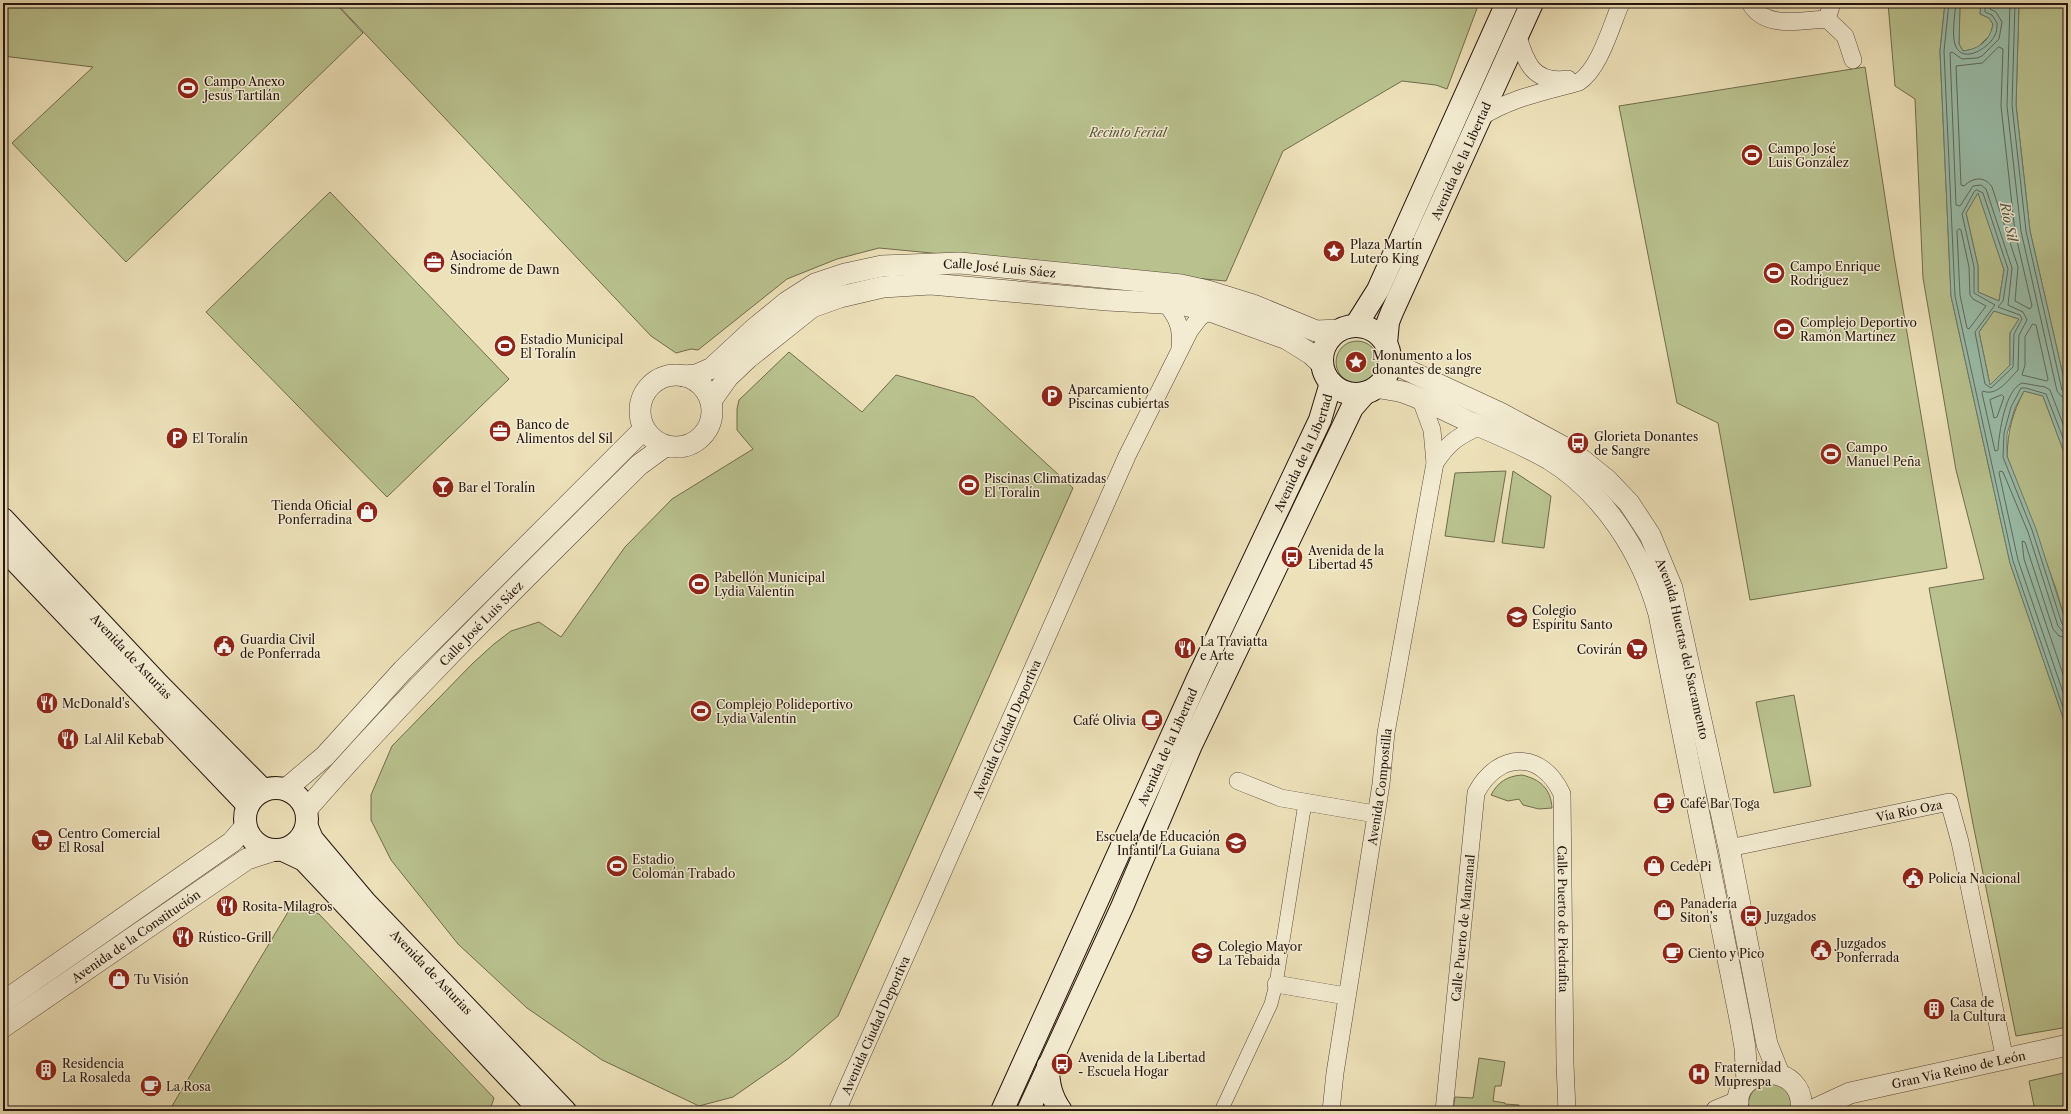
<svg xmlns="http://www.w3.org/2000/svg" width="2071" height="1114" viewBox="0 0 2071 1114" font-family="'Libre Caslon Text',serif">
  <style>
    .green { fill: #b9c28f; stroke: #6f6b4e }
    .water { fill: #9abeab; stroke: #6b7a6c; fill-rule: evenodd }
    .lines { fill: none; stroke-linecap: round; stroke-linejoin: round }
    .shore { stroke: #60695c; stroke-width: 1 }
    .pedestrian-casing { stroke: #574739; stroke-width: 14 }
    .minor-casing { stroke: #574739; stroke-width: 18 }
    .tertiary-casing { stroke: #574739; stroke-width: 22 }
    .secondary-casing { stroke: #25140e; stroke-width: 24 }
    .pedestrian { stroke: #f3ecd2; stroke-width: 13 }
    .minor { stroke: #f3ecd2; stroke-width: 17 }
    .tertiary { stroke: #f3ecd2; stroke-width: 21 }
    .secondary { stroke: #f3ecd2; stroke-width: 22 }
    .labels { text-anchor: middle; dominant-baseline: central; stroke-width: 3; stroke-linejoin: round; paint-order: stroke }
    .poi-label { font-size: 12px; fill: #25140e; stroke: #f3ecd2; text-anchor: start }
    .park-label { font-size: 12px; font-style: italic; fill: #59513b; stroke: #f3ecd2 }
    .street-label { font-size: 12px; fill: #25140e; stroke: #f3ecd2 }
    .water-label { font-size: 13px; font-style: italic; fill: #4e5045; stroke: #f3ecd2 }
  </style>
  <rect width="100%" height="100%" fill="#ede1b9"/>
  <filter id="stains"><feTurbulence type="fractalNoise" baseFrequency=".005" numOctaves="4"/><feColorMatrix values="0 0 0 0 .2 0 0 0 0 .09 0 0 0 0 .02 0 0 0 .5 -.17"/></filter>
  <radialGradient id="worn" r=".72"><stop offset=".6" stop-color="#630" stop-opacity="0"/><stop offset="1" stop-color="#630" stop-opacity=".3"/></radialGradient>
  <!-- green -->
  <g class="green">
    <polygon points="3,3 335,3 363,33 126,262 12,143 93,67 3,56"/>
    <polygon points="336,3 1479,3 1447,89 1436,85 1402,81 1283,151 1226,281 879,248 837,259 787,279 698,350 691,349 676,353 651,336"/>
    <polygon points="1888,3 1945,3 1940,51 1951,296 2010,563 2068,732 2068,1027 2016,1036 1973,824 1929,588 1984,579 1956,470 1923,278 1915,99 1895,86"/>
    <polygon points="1960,3 1981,3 1980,14 1989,18 1993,24 1991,34 1976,49 1963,51 1959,44"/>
    <polygon points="2019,3 2068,3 2068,397 2030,231 2016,105"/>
    <polygon points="1865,67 1894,256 1947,568 1750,600 1718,423 1677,403 1619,106"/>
    <polygon points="330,192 509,379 387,497 206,312"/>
    <polygon points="1978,192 2004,270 1999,301 1978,292 1978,266 1966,213"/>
    <polygon points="1994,311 2019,319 2010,333 2010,365 1990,385 1979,332"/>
    <circle cx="1357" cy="362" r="21"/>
    <polygon points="789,352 862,412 896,375 974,397 1073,488 838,1016 789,1058 733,1097 699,1106 602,1060 527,1008 458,944 391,860 371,820 371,795 392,746 473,663 494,644 511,631 539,622 561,637 625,547 672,499 753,449 737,430 737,409 739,400"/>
    <path d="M2024,391L2043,396L2068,463V629L2055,586L2007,456C2008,431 2012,414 2024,391Z"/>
    <polygon points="1506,471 1494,542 1445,536 1455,473"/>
    <polygon points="1513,471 1551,496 1544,548 1502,543"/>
    <polygon points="1794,695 1811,786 1774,793 1756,702"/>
    <path d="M1522,775C1540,779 1551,789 1552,808L1539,809L1523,805L1519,799L1508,801L1491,795C1498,782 1507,776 1522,775Z"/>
    <polygon points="294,902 319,914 494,1098 490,1110 169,1111"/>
    <polygon points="1479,1058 1505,1062 1501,1086 1495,1086 1493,1101 1505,1103 1505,1104 1519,1105 1520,1111 1453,1111 1455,1097 1473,1098"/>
    <polygon points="2068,1072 2068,1111 2035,1111 2029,1081"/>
    <path d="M1774,1082L1788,1090L1793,1111H1749C1746,1090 1757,1086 1774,1082Z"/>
  </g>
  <!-- water -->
  <path class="water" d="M1945,3H1960L1959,44L1963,51C1979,49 1990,41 1993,24L1989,18L1980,14L1981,3H2019L2016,105L2030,231L2068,397V463L2043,396L2024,391L2015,408L2007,434V456L2036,529L2068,629V732L2010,563L1951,296L1940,51ZM1978,193L2004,270L1999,301L1978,292V266L1966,213ZM1994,311L2019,319L2010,333V365L1990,385L1979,332Z"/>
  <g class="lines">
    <!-- shore -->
    <g class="shore">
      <polyline points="1949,3 1944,51 1955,296 2013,561 2068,722"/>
      <path d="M1956,3C1955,13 1951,38 1956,47C1964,64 1990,47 1995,35C1997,32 1997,27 1997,23L1992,15L1985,12V3"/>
      <path d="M1990,3V9L1996,12L2002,22L1999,39L1982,56L1977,58L1962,59L1952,52L1950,53L1956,205L1960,206L1973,186L1981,185L1986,189L2012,268L2008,305L2023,312L2027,320L2019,335L2018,370C2009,379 1997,397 1983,391L1982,393L1995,451L1998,450C1999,433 2005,390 2022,383L2045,387L2050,390L2068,437"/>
      <polyline points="2010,3 2007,106 2021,231 2057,391 2061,396 2068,398"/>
      <polyline points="2015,3 2012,105 2026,231 2062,390 2068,393"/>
      <path d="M1999,47L2003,49L2001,106L2015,232L2032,306L2030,309L2015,301L2018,267L1992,187C1985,176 1973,177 1964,186L1961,185L1956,66L1982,63Z"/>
      <polygon points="1977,190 1983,193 2008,269 2003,301 1998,307 2020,315 2022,319 2014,334 2013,367 1991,388 1985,384 1975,332 1995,305 1974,293 1974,267 1962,214 1974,192"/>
      <polygon points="1959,229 1961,230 1969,267 1970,295 1973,299 1986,306 1969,329 1967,328 1960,295 1957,231"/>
      <polygon points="2033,324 2036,325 2048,379 2047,381 2022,375 2025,365 2025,337"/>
      <polygon points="2002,395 2004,397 1997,417 1994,418 1990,400"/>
      <polyline points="2068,451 2046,394 2026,388 2021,388 2011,407 2004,433 2003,457 2032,530 2062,624 2068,627"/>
      <polyline points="2068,632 2062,631 2058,626 2028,532 2003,472 2000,471 1999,473 2018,560 2068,707"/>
      <polyline points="2068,638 2059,636 2053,629 2025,542 2022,541 2024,559 2068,689"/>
    </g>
    <!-- pedestrian casing -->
    <g class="pedestrian-casing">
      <polyline id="pedestrian" points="1221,1111 1271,1004 1276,984 1305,803"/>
    </g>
    <!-- minor casing -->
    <g class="minor-casing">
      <g id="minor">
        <path d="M1750,3C1765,30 1801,20 1827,19L1845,36L1853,60"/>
        <polyline points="1827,19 1832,3"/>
        <path d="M1517,34C1526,63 1533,84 1568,79"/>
        <path d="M1478,119C1510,98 1543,92 1579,82C1600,68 1611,26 1621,3"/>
        <path d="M1166,304C1178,318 1182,329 1180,348"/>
        <path d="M1435,463C1449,442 1457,437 1480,426"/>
        <polyline points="1238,781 1281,798 1375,814"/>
        <path id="s1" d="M1729,848L1949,802L1960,842L2005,1060"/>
        <polyline points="1276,984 1346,996"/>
        <path id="s2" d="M837,1111L1127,456L1190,330L1200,317L1210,311"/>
        <path id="s3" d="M1331,1111L1335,1073L1381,784L1386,733L1435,463L1432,430L1421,400"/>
        <path id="s4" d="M1444,1111L1476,793C1498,751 1542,750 1562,794L1565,1064L1567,1111"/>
      </g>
    </g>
    <!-- tertiary casing -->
    <g class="tertiary-casing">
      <g id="tertiary">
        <path id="s5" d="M1390,362L1500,413L1571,451L1607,480L1629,503L1650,535L1672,588L1729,848L1767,1044L1779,1074"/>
        <circle cx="676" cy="411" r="36"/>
        <path id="s6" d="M684,376L696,375L712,368L754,329L787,302L815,284L845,274L882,266L960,263L1181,285L1208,291L1253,305L1316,331L1340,330"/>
        <path d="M1376,387C1385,389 1394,390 1403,392C1426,400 1449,412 1472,423C1498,434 1525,445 1549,459C1604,493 1642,553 1659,614L1741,1024L1745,1048L1747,1082"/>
        <polyline points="711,401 728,377 748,358 812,307 840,297 883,287 931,284 1107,300 1180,304 1210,311 1287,339 1311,354 1322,364"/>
        <polyline points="286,789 325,756 403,670 644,429"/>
        <path id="s7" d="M306,810C411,689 526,578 639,465L665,446"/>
        <polyline points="3,1002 232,842 245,827"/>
        <path id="s8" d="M3,1027L247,859L272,851"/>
        <polyline points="1716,1111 1738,1102"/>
        <path d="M1738,1111C1730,1063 1807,1060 1801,1111"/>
        <path id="s9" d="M1811,1111L1850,1093L2068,1045"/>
      </g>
    </g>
    <!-- secondary casing -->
    <g class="secondary-casing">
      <g id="secondary">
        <polyline points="1356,325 1378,290 1507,3"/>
        <circle cx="1356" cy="360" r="34"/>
        <path id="s10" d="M1386,343L1388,322L1392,312L1532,3"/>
        <path id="s11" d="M3,519L159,685L263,790"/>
        <polyline points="3,548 248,805"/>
        <circle cx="276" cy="819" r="31"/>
        <path id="s12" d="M307,827L312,839L365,902L565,1111"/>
        <polyline points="283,850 304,860 541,1111"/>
        <path d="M1048,1066C1048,1084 1051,1097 1061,1111"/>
        <path id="s13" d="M1002,1111L1199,676L1320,420L1331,383"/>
        <polyline points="1028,1111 1122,907 1191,745 1352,408 1365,393"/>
      </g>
    </g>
    <!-- pedestrian -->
    <use href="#pedestrian" class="pedestrian"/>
    <!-- minor -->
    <use href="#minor" class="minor"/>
    <!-- tertiary -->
    <use href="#tertiary" class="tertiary"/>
    <!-- secondary -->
    <use href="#secondary" class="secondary"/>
  </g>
  <!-- icons -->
  <defs>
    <g id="stadium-disc" transform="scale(1.15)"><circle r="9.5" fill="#8f2418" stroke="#f3ecd2"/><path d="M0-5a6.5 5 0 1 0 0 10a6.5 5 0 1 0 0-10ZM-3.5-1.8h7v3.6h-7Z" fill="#fff"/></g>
    <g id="sight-disc" transform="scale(1.15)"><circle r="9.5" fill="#8f2418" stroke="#f3ecd2"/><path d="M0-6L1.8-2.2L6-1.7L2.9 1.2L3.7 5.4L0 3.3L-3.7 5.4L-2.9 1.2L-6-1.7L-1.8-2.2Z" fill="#fff"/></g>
    <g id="office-disc" transform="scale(1.15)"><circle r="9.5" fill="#8f2418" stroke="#f3ecd2"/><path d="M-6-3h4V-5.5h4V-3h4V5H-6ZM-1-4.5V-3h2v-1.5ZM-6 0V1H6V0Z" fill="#fff"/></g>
    <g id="parking-disc" transform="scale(1.15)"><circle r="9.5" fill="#8f2418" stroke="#f3ecd2"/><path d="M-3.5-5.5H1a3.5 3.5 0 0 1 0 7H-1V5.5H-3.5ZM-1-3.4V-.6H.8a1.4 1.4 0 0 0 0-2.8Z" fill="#fff"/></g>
    <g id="bus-disc" transform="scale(1.15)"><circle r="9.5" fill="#8f2418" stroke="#f3ecd2"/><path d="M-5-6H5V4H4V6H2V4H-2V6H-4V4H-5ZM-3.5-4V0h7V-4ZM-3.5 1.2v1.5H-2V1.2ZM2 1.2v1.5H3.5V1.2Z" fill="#fff"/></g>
    <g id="bar-disc" transform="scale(1.15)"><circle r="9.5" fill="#8f2418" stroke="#f3ecd2"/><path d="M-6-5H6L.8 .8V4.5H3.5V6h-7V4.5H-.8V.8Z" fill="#fff"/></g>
    <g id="shop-disc" transform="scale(1.15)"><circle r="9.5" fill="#8f2418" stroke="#f3ecd2"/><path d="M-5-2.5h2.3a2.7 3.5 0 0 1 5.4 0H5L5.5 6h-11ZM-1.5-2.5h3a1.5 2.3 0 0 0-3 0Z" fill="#fff"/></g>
    <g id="school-disc" transform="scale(1.15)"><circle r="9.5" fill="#8f2418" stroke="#f3ecd2"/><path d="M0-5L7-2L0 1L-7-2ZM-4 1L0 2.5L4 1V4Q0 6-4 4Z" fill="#fff"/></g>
    <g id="civic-disc" transform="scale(1.15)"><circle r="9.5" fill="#8f2418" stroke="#f3ecd2"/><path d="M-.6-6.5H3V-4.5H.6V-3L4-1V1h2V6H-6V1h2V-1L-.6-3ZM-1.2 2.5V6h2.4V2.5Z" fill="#fff"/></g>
    <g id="restaurant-disc" transform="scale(1.15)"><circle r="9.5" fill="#8f2418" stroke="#f3ecd2"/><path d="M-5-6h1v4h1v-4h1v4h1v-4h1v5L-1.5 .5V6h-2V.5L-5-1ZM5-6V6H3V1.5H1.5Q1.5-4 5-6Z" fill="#fff"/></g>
    <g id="supermarket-disc" transform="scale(1.15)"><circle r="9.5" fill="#8f2418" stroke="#f3ecd2"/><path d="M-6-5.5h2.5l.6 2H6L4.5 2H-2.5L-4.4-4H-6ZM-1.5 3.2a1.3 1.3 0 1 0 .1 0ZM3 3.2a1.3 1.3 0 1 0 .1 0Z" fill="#fff"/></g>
    <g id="cafe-disc" transform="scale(1.15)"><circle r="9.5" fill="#8f2418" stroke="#f3ecd2"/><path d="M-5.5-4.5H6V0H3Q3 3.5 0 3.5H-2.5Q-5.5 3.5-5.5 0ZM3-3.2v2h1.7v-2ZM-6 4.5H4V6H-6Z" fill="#fff"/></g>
    <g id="university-disc" transform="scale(1.15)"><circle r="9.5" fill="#8f2418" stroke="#f3ecd2"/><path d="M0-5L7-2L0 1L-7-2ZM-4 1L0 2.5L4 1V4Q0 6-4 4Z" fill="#fff"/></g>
    <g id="building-disc" transform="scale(1.15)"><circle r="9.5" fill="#8f2418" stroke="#f3ecd2"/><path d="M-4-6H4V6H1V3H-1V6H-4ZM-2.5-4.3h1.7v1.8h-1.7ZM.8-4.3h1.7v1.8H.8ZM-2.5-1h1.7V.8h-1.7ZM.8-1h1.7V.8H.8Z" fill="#fff"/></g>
    <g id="hospital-disc" transform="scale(1.15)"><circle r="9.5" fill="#8f2418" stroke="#f3ecd2"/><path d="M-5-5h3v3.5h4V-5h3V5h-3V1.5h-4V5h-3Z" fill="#fff"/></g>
  </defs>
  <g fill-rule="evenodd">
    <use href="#stadium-disc" x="188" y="88"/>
    <use href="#stadium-disc" x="1752" y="155"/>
    <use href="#sight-disc" x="1334" y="251"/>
    <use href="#office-disc" x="434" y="262"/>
    <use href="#stadium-disc" x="1774" y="273"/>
    <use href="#stadium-disc" x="1784" y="329"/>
    <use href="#stadium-disc" x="505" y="346"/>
    <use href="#sight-disc" x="1356" y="362"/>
    <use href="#parking-disc" x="1052" y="396"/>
    <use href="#office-disc" x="500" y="431"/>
    <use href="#parking-disc" x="177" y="438"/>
    <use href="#bus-disc" x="1578" y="443"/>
    <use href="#stadium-disc" x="1831" y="454"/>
    <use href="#stadium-disc" x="969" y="485"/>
    <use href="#bar-disc" x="443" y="487"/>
    <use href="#shop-disc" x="367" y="512"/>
    <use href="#bus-disc" x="1292" y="557"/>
    <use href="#stadium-disc" x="699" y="584"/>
    <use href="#school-disc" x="1517" y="617"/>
    <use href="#civic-disc" x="224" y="646"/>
    <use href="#restaurant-disc" x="1185" y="648"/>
    <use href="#supermarket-disc" x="1637" y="649"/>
    <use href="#restaurant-disc" x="47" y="703"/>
    <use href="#stadium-disc" x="701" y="711"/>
    <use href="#cafe-disc" x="1152" y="720"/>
    <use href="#restaurant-disc" x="68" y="739"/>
    <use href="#cafe-disc" x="1664" y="803"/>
    <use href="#supermarket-disc" x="42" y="840"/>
    <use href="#school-disc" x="1236" y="843"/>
    <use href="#stadium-disc" x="617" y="866"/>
    <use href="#shop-disc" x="1654" y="866"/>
    <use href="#civic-disc" x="1913" y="878"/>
    <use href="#restaurant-disc" x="227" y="906"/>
    <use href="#shop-disc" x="1664" y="910"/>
    <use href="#bus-disc" x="1751" y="916"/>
    <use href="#restaurant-disc" x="183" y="937"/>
    <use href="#civic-disc" x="1821" y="950"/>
    <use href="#university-disc" x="1202" y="953"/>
    <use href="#cafe-disc" x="1673" y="953"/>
    <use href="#shop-disc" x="119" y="979"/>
    <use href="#building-disc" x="1934" y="1009"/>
    <use href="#bus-disc" x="1062" y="1064"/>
    <use href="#building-disc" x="46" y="1070"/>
    <use href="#hospital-disc" x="1699" y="1074"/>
    <use href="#cafe-disc" x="151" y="1086"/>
  </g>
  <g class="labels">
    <!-- poi labels -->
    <g class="poi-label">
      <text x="204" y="81">Campo Anexo<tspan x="204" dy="14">Jesús Tartilán</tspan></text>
      <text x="1768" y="148">Campo José<tspan x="1768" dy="14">Luis González</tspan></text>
      <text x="1350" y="244">Plaza Martín<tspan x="1350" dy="14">Lutero King</tspan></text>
      <text x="450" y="255">Asociación<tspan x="450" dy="14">Síndrome de Dawn</tspan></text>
      <text x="1790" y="266">Campo Enrique<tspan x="1790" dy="14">Rodríguez</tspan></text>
      <text x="1800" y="322">Complejo Deportivo<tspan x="1800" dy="14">Ramón Martínez</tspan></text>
      <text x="520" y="339">Estadio Municipal<tspan x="520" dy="14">El Toralín</tspan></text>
      <text x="1372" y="355">Monumento a los<tspan x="1372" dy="14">donantes de sangre</tspan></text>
      <text x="1068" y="389">Aparcamiento<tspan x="1068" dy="14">Piscinas cubiertas</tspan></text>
      <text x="516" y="424">Banco de<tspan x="516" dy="14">Alimentos del Sil</tspan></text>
      <text x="1594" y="436">Glorieta Donantes<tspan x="1594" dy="14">de Sangre</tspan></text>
      <text x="192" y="438">El Toralín</text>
      <text x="1846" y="447">Campo<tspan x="1846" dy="14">Manuel Peña</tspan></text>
      <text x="984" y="478">Piscinas Climatizadas<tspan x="984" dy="14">El Toralín</tspan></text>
      <text x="458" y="487">Bar el Toralín</text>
      <text x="352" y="505" text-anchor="end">Tienda Oficial<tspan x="352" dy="14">Ponferradina</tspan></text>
      <text x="1308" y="550">Avenida de la<tspan x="1308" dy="14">Libertad 45</tspan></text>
      <text x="714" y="577">Pabellón Municipal<tspan x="714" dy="14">Lydia Valentín</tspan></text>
      <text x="1532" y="610">Colegio<tspan x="1532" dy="14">Espíritu Santo</tspan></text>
      <text x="240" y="639">Guardia Civil<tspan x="240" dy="14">de Ponferrada</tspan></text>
      <text x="1200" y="641">La Traviatta<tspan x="1200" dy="14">e Arte</tspan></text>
      <text x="1622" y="649" text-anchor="end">Covirán</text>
      <text x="62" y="703">McDonald's</text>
      <text x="716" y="704">Complejo Polideportivo<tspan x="716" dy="14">Lydia Valentín</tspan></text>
      <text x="1136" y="720" text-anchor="end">Café Olivia</text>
      <text x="84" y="739">Lal Alil Kebab</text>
      <text x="1680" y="803">Café Bar Toga</text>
      <text x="58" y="833">Centro Comercial<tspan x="58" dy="14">El Rosal</tspan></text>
      <text x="1220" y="836" text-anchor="end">Escuela de Educación<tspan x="1220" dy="14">Infantil La Guiana</tspan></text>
      <text x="632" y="859">Estadio<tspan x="632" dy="14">Colomán Trabado</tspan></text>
      <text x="1670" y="866">CedePi</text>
      <text x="1928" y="878">Policía Nacional</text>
      <text x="1680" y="903">Panadería<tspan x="1680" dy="14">Siton’s</tspan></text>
      <text x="242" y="906">Rosita-Milagros</text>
      <text x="1766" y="916">Juzgados</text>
      <text x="198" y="937">Rústico-Grill</text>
      <text x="1836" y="943">Juzgados<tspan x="1836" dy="14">Ponferrada</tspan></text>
      <text x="1218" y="946">Colegio Mayor<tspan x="1218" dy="14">La Tebaida</tspan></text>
      <text x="1688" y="953">Ciento y Pico</text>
      <text x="134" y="979">Tu Visión</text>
      <text x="1950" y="1002">Casa de<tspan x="1950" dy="14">la Cultura</tspan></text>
      <text x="1078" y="1057">Avenida de la Libertad<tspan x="1078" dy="14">- Escuela Hogar</tspan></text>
      <text x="62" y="1063">Residencia<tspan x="62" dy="14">La Rosaleda</tspan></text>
      <text x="1714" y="1067">Fraternidad<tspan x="1714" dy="14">Muprespa</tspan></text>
      <text x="166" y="1086">La Rosa</text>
    </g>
    <!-- park labels -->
    <g class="park-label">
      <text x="1128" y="132">Recinto Ferial</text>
    </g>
    <!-- street labels -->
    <g class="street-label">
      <text stroke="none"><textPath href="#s10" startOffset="198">Avenida de la Libertad</textPath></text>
      <text stroke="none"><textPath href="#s6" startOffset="350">Calle José Luis Sáez</textPath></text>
      <text stroke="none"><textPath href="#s13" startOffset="724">Avenida de la Libertad</textPath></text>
      <text stroke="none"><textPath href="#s7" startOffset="256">Calle José Luis Sáez</textPath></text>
      <text stroke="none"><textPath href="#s5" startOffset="437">Avenida Huertas del Sacramento</textPath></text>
      <text stroke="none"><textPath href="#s11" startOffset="188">Avenida de Asturias</textPath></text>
      <text stroke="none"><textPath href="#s2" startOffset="418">Avenida Ciudad Deportiva</textPath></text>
      <text stroke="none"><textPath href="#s13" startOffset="400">Avenida de la Libertad</textPath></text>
      <text stroke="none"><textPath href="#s3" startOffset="328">Avenida Compostilla</textPath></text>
      <text stroke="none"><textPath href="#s1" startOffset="184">Vía Río Oza</textPath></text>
      <text stroke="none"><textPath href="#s4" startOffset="558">Calle Puerto de Piedrafita</textPath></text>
      <text stroke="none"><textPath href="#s4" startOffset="184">Calle Puerto de Manzanal</textPath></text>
      <text stroke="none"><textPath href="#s8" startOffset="161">Avenida de la Constitución</textPath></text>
      <text stroke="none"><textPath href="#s12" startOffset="192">Avenida de Asturias</textPath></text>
      <text stroke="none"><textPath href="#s2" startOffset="94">Avenida Ciudad Deportiva</textPath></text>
      <text stroke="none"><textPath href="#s9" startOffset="154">Gran Vía Reino de León</textPath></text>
    </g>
    <!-- water labels -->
    <g class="water-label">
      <text transform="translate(2009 222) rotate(78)">Río Sil</text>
    </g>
  </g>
  <!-- margin -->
  <rect width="2071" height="1114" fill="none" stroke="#ede1b9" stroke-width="16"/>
  <rect x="4" y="4" width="2063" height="1106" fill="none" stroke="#25140e" stroke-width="2"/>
  <rect x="8" y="8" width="2055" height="1098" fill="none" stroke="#25140e"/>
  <rect width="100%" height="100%" filter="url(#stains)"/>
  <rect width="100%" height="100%" fill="url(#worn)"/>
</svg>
